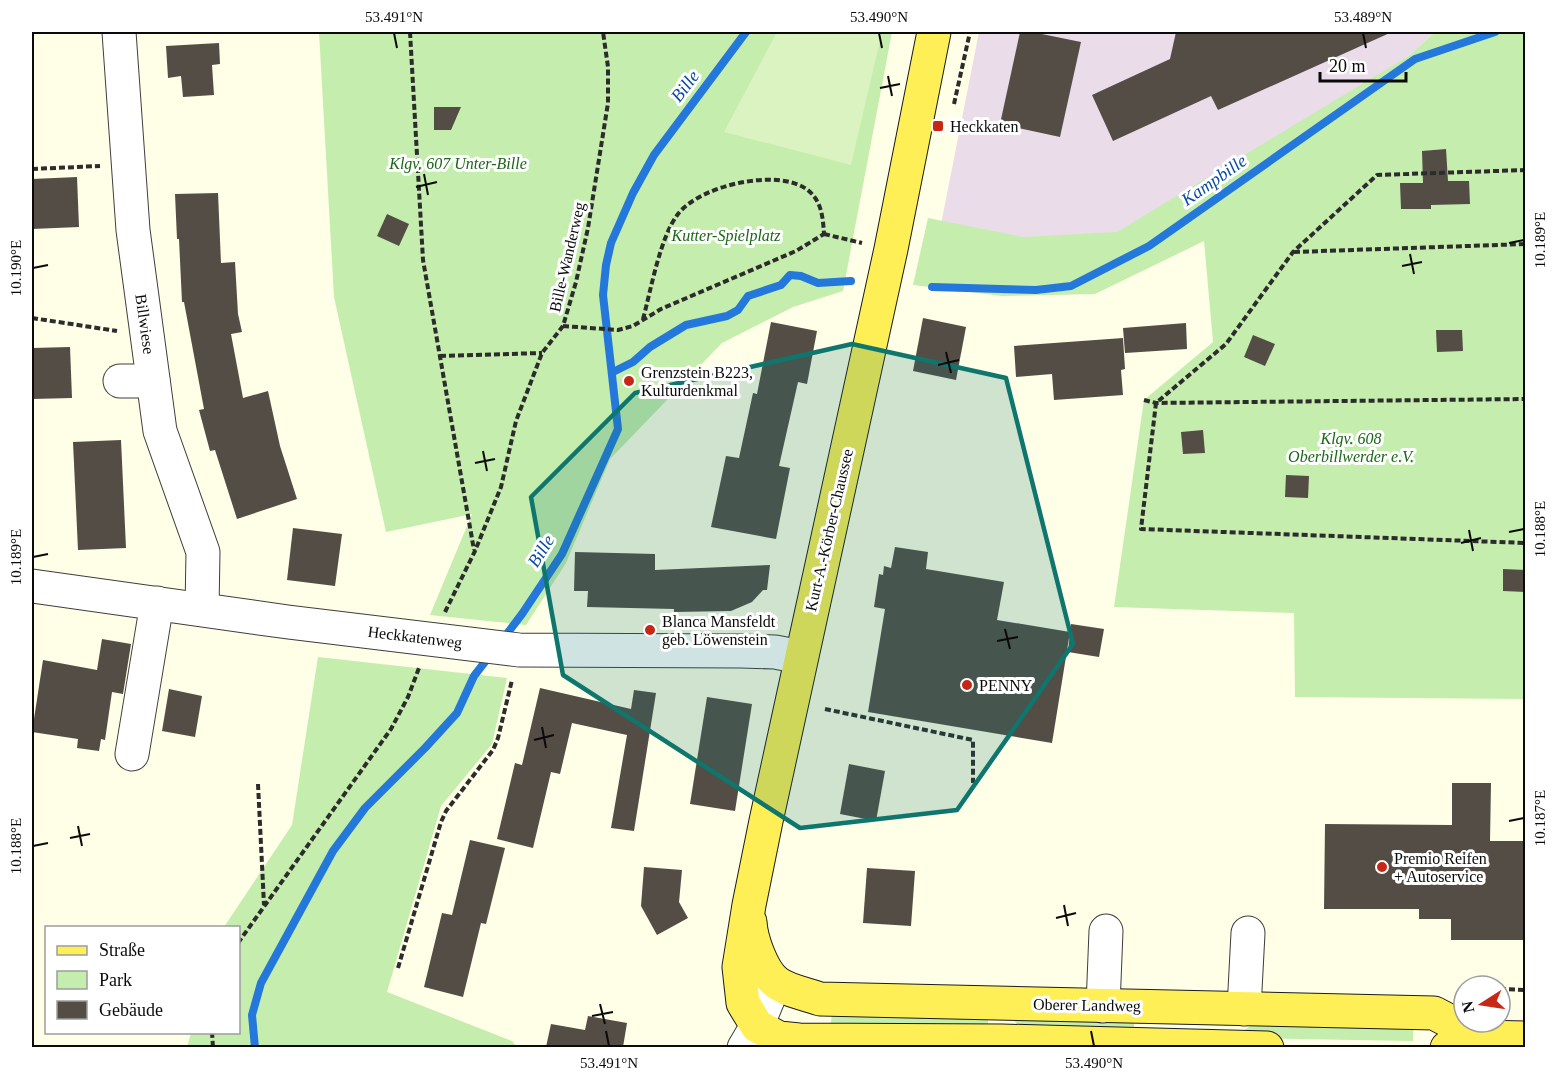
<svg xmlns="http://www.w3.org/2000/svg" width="1557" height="1079" viewBox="0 0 1557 1079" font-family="'Times New Roman',serif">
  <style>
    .industrial { fill: #ebdcea }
    .green { fill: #c5edad }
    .pitch { fill: #daf3c0 }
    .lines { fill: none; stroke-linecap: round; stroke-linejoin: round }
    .stream { stroke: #2578db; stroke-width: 8 }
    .building { fill: #544d46 }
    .minor-casing { stroke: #3d3d3d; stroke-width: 35 }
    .major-casing { stroke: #1b1b1b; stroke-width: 35 }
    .path { stroke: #2c2c2c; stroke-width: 4; stroke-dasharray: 6 3; stroke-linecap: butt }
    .minor { stroke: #fff; stroke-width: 33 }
    .major { stroke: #ffef57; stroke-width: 33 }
    .marked { fill: #0f766e; fill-opacity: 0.2; stroke: #0f766e; stroke-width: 4.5; stroke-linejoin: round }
    .ticks { fill: none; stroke: #0a0a0a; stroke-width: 2 }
    .poi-dot { fill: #c72715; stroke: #fff; stroke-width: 2 }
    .labels { text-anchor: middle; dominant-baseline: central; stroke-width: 6; stroke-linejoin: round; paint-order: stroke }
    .poi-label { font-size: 16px; fill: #0a0a0a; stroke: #fff; text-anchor: start }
    .park-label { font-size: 16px; font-style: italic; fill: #1a6715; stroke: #fff }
    .street-label { font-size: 16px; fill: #0a0a0a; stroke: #fff }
    .water-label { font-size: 18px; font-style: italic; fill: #084aa7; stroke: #fff }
    .neatline { fill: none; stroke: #0a0a0a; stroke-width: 2 }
    .ticks-label { font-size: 15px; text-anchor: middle; fill: #0a0a0a }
  </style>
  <rect width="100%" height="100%" fill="#fffee7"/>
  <!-- industrial -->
  <polygon class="industrial" points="979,32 1435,32 1410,55 1064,273 930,280"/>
  <!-- green -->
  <g class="green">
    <polygon points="319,32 892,32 843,291 793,307 722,343 610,459 566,563 526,625 430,615 472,514 386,532 334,297"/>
    <polygon points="1435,32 1525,32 1526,612 1523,612 1523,699 1295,697 1294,613 1114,607 1144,400 1213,342 1204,241 1095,294 1002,296 913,285 928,218 1023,237 1117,232 1410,55"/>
    <polygon points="318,657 507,678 492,744 441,806 387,992 512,1041 517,1047 187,1047 191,1033 238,1032 238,928 224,927 292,825"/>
    <polygon points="833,1007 988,1010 988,1031 830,1029"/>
    <polygon points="1134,1015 1134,1035 1019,1028 1014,1020"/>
    <polygon points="1260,1017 1414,1020 1413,1041 1236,1038"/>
  </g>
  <!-- pitch -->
  <polygon class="pitch" points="777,32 882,32 851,165 724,132"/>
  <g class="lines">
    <!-- stream -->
    <g class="stream">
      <polyline points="932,287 1036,290 1071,286 1149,246 1415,59 1495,32"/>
      <polyline points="613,372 633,362 650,347 686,325 727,316 738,310 748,296 781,285 790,275 801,276 818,283 851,281"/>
      <polyline points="503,639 522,614 562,554 618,429 603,295 606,265 611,243 633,193 654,155 746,32"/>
      <polyline points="255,1048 252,1015 261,983 333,851 365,808 425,748 457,713 474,676 491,654"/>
    </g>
  </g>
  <!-- building -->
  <g class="building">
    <polygon points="1020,32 1032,32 1081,42 1060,137 1000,124"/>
    <polygon points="1176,32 1392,32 1218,110 1211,96 1113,141 1092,95 1170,59"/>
    <polygon points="219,43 220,64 212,65 214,95 183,97 181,76 168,78 166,46"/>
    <polygon points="434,107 461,107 451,130 434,130"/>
    <polygon points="1446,149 1448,181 1469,181 1470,204 1431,205 1431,209 1401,209 1400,183 1423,183 1422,151"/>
    <polygon points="77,177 79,227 32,229 32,179"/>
    <polygon points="218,193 221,263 235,262 238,314 242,332 231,334 243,398 268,391 280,446 297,499 237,519 215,450 210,451 199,410 204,409 184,302 182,302 179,239 177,239 175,194"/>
    <polygon points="387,214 409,224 399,246 377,236"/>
    <polygon points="923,318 966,327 956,380 913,371"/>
    <polygon points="771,322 817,331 807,384 798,382 779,466 790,468 776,539 711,527 726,456 739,458 753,393 757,394"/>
    <polygon points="1186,323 1187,349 1125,353 1123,328"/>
    <polygon points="1436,330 1462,330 1463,351 1437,352"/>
    <polygon points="1253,335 1275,344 1265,366 1244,357"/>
    <polygon points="1123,338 1125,369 1121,370 1123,395 1054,400 1052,374 1016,377 1014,346"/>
    <polygon points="70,347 72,398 32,399 32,348"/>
    <polygon points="1203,430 1205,453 1183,454 1181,432"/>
    <polygon points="121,440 126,548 78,550 73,442"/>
    <polygon points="1286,475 1309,476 1308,498 1285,497"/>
    <polygon points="293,528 342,534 335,586 287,580"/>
    <polygon points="895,547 928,552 926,569 1004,582 997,620 1070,632 1052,743 868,712 885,609 874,607 879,574 883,575 884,566 891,568"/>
    <polygon points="575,552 655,554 655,570 770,565 767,590 763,590 752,602 731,611 674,612 674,609 587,607 588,591 574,591"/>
    <polygon points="1503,569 1526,570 1526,592 1503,591"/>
    <polygon points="1071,624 1104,629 1099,657 1068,652"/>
    <polygon points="102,639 131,644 123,694 112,692 105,740 101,739 99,751 77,748 78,739 32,732 43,660 97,670"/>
    <polygon points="540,688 631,709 634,690 656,693 634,831 611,828 627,735 572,723 560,774 551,772 533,848 497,839 515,763 522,765"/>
    <polygon points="169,689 202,696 195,737 162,731"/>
    <polygon points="707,697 752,704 735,811 690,804"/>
    <polygon points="849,764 885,771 876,821 840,814"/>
    <polygon points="1452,783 1491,783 1490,841 1526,841 1526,940 1451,940 1451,919 1419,919 1419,909 1324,909 1325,824 1452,825"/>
    <polygon points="470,840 505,848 486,924 481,923 463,997 424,987 442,913 452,915"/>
    <polygon points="644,867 682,870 679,902 688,918 657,935 641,906"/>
    <polygon points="867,868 915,871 911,926 863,923"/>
    <polygon points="588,1016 627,1023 623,1047 546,1047 551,1024 585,1030"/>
  </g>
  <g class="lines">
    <!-- minor casing -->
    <g class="minor-casing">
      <g id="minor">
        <polyline points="119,32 133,230 160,431 203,552 202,609"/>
        <polyline points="120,381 153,381"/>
        <polyline points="32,586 288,622 519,650 741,651 775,652 801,657"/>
        <polyline points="132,754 157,603"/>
        <polyline points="1103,1006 1106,931"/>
        <polyline points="1244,1009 1248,933"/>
        <polyline points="744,1048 757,1026 775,982"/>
      </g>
    </g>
    <!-- major casing -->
    <g class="major-casing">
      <g id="major">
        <polyline points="934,32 891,249 766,821 749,905 739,967 743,1003 757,1026 779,1038 799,1040 1002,1041 1267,1048"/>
        <path d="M750,922C751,939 762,971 776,982C787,991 807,994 820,999L1434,1013L1480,1037"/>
        <polyline points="1447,1048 1480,1037 1526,1038"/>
      </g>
    </g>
    <!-- path -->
    <g class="path">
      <polyline points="410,32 423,260 474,550"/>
      <polyline points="954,104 970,32"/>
      <polyline points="32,169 100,166"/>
      <polyline points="1526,170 1377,175 1293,252 1226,344 1156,403 1141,529 1526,543"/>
      <polyline points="824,234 862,243"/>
      <polyline points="1294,252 1526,244"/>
      <polyline points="32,318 117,331"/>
      <path d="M643,319C651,290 660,237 678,214C700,185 782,166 810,192C822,203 823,219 824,234"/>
      <polyline points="563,326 618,330 633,326 661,309 796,251 824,234"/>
      <polyline points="440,356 542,353"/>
      <polyline points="1144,400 1156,403 1526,399"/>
      <polyline points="445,612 475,551 501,487 516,421 542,353 563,326 576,282 588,228 608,103 608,67 603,32"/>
      <polyline points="825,709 973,740 973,783"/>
      <polyline points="258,784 264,905"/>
      <polyline points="238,943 391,729 408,697 419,668"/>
      <polyline points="398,968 441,822 446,811 493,750 498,738 512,680"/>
      <polyline points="1500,989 1526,990"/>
      <polyline points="212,1032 213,1048"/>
    </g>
    <!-- minor -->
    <use href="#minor" class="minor"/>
    <!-- major -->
    <use href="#major" class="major"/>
  </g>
  <!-- marked area -->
  <path class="marked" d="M852,344L1006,378L1073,644L957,810L800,828L563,675L531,497L635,393Z"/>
  <!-- ticks -->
  <path class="ticks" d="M394,33L397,48M879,33L882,48M1363,33L1366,48M888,76L892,96M880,88L900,84M424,174L428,195M416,187L437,182M1509,243L1524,240M1410,254L1414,274M1402,266L1422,262M33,268L48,265M946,352L951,373M938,365L959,360M483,451L487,471M475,463L495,459M1469,530L1473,551M1509,532L1524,529M1461,543L1481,538M33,557L48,554M1005,629L1010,649M997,641L1018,637M542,727L546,748M534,740L554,735M1509,821L1524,818M78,826L82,846M70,838L90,834M33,846L48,843M1064,905L1068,926M1056,918L1076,913M600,1004L605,1024M592,1016L613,1012M606,1031L609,1046M1091,1031L1094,1046"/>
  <!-- markers -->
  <g class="poi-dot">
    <rect x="932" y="120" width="12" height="12" rx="3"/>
    <circle cx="629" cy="381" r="6"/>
    <circle cx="650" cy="630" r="6"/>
    <circle cx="967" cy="685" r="6"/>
    <circle cx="1382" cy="867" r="6"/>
  </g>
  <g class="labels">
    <!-- poi labels -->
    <g class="poi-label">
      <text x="950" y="126">Heckkaten</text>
      <text x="641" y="372">Grenzstein B223,<tspan x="641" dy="18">Kulturdenkmal</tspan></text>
      <text x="662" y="621">Blanca Mansfeldt<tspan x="662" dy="18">geb. Löwenstein</tspan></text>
      <text x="979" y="685">PENNY</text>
      <text x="1394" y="858">Premio Reifen<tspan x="1394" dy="18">+ Autoservice</tspan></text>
    </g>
    <!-- park labels -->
    <g class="park-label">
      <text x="458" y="163">Klgv. 607 Unter-Bille</text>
      <text x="726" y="235">Kutter-Spielplatz</text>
      <text x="1351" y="438">Klgv. 608<tspan x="1351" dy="18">Oberbillwerder e.V.</tspan></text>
    </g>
    <!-- street labels -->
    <g class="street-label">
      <text transform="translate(567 257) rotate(-77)">Bille-Wanderweg</text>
      <text transform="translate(145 324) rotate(82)">Billwiese</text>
      <text transform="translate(829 530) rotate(-77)">Kurt-A.-Körber-Chaussee</text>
      <text transform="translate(415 637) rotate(7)">Heckkatenweg</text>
      <text transform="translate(1087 1005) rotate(1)">Oberer Landweg</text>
    </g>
    <!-- water labels -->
    <g class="water-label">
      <text transform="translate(685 86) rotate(-53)">Bille</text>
      <text transform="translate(1214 180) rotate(-35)">Kampbille</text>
      <text transform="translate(541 551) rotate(-58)">Bille</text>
    </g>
  </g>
  <!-- border -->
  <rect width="1557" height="1079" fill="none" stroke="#ffffff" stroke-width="66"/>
  <!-- legend -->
  <rect x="45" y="926" width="195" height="108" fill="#ffffff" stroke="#9d9d9d" stroke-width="1.5"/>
  <rect x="57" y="946" width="30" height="9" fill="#ffef57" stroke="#9d9d9d" stroke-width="1.5"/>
  <text x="99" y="956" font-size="18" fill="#0a0a0a">Straße</text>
  <rect x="57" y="971" width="30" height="18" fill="#c5edad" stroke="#9d9d9d" stroke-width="1.5"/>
  <text x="99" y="986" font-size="18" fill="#0a0a0a">Park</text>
  <rect x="57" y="1001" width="30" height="18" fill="#544d46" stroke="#9d9d9d" stroke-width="1.5"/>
  <text x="99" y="1016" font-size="18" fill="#0a0a0a">Gebäude</text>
  <!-- north arrow -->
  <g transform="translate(1482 1004) rotate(258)"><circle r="28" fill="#ffffff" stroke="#9d9d9d" stroke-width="1.5"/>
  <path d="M0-4.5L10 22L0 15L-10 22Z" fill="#c72715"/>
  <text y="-9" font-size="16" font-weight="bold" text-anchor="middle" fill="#0a0a0a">N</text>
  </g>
  <!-- scale -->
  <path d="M1320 72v9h86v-9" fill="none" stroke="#0a0a0a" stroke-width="3"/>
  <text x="1329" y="72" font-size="18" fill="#0a0a0a" stroke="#ffffff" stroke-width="4.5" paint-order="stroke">20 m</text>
  <rect x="33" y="33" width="1491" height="1013" class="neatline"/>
  <g class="ticks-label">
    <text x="394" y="22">53.491°N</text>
    <text x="879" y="22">53.490°N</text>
    <text x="1363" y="22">53.489°N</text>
    <text transform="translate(1540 240) rotate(-90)" y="5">10.189°E</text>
    <text transform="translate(16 268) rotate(-90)" y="5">10.190°E</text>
    <text transform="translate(1540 529) rotate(-90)" y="5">10.188°E</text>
    <text transform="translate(16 557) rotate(-90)" y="5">10.189°E</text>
    <text transform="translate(1540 818) rotate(-90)" y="5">10.187°E</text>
    <text transform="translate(16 846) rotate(-90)" y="5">10.188°E</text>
    <text x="609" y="1068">53.491°N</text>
    <text x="1094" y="1068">53.490°N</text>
  </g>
</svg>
